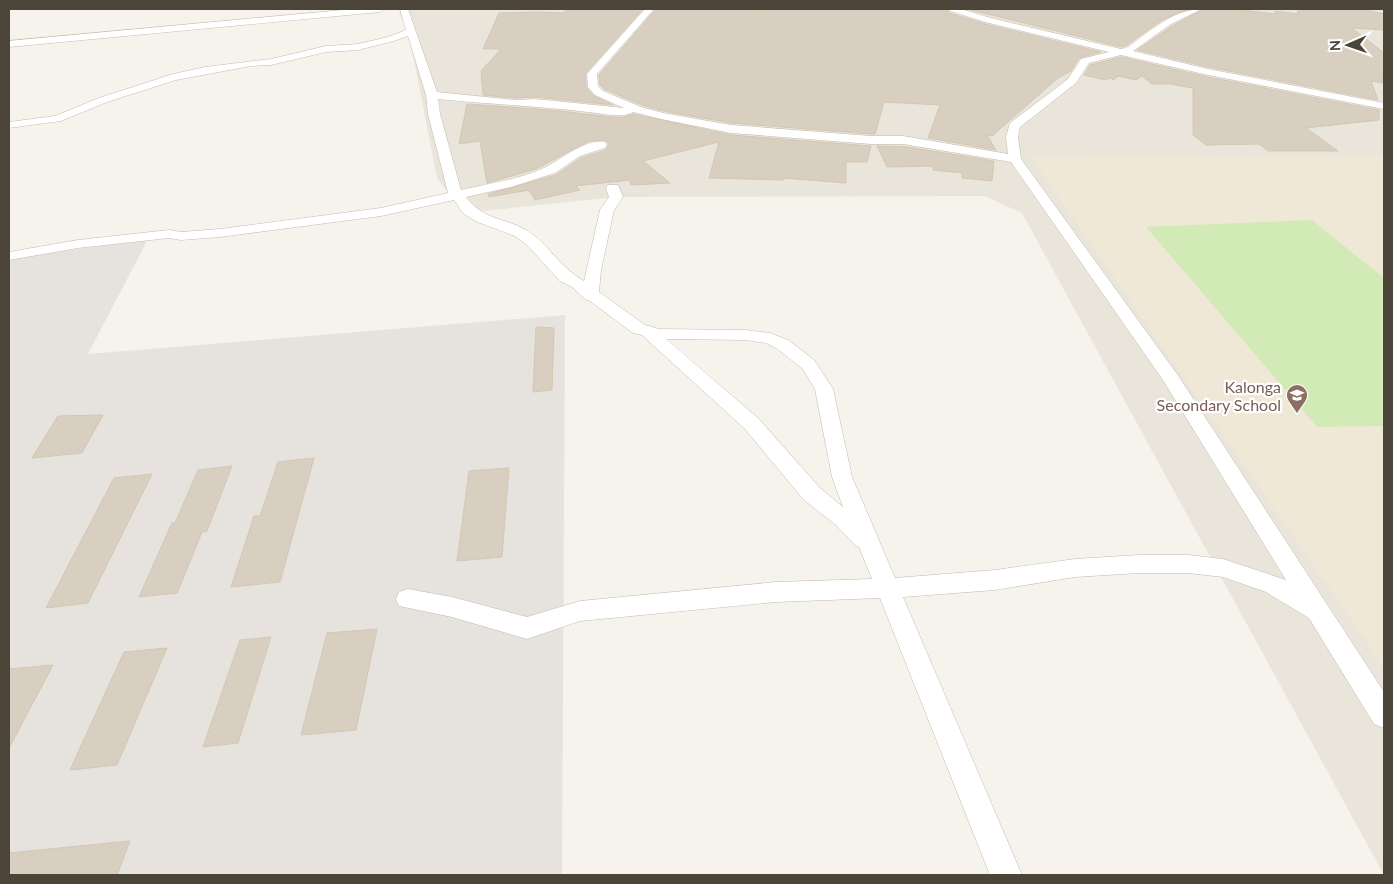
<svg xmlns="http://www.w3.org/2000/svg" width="1393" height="884" viewBox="0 0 1393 884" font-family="Lato,sans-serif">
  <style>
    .residential { fill: #eae5da }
    .industrial { fill: #e6e2dd }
    .education { fill: #efe8d6 }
    .green { fill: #d2eab5 }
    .building { fill: #d8cfc1; stroke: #d3c7b4 }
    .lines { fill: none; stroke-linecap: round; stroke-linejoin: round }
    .street-casing { stroke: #c2bbae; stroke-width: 1 }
    .street { fill: #fff; fill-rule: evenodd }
    .labels { text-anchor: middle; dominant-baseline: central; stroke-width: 4.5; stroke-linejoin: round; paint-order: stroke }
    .education-label { font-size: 16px; fill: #785e54; stroke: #fff; text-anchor: end }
  </style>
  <rect width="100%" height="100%" fill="#f6f3ec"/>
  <!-- residential -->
  <polygon class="residential" points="404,9 1384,9 1384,875 1022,213 984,196 616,197 464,213 437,178"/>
  <!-- industrial -->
  <polygon class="industrial" points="148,239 88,354 565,315 562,875 9,875 9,259"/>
  <!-- education -->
  <polygon class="education" points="1384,155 1384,667 1031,157"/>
  <!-- green -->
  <polygon class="green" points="1312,220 1384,278 1384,426 1317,427 1146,227"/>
  <!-- building -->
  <g class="building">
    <polygon points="568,9 643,9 585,74 586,87 594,96 613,105 535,97 516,98 483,95 481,71 501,49 483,49 499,13 538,12 563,13"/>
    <polygon points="656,9 754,9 752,10 947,9 949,13 985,24 1101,52 1079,58 1071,71 1058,78 992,136 987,135 996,150 928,138 940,105 884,102 875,134 871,134 731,123 663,111 642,105 604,89 600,85 599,75"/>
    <polygon points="967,9 1189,9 1162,20 1127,45 1121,47"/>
    <polygon points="1204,9 1232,9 1276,14 1275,11 1298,14 1298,9 1361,9 1384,14 1384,30 1352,28 1384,53 1383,83 1371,81 1378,100 1208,67 1137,50 1172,26"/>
    <polygon points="1121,57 1208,77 1379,110 1379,120 1306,128 1338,151 1268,151 1259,144 1206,145 1193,135 1193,88 1170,84 1152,84 1142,76 1136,80 1118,76 1114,80 1109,78 1106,80 1084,75 1090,65"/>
    <polygon points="467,104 550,110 612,117 624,117 633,114 731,135 871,146 867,162 846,162 846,183 783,178 783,180 709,178 719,142 643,161 670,183 631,185 630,180 576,186 580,190 535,200 529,190 489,197 488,194 556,175 581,158 606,150 609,144 605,140 589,141 536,169 487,183 480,141 459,144"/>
    <polygon points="877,146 907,147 994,161 992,181 962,178 962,173 933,170 933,166 887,167"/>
    <polygon points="536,327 554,328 552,390 533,392"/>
    <polygon points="103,415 82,453 32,458 58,416"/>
    <polygon points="314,458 280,582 231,587 254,516 260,516 278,462"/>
    <polygon points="232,466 207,531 202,532 177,593 139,597 172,523 175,523 198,470"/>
    <polygon points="509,468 502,557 457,561 469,471"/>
    <polygon points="152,474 88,603 46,608 114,478"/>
    <polygon points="377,629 356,730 301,735 327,633"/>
    <polygon points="271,637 238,743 203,747 240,640"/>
    <polygon points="167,648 117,765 70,770 124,652"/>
    <polygon points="53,665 9,748 9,669"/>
    <polygon points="130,841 117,875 9,875 9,853"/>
  </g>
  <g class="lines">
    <!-- street casing -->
    <g class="street-casing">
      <g id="street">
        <polygon points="354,9 384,9 380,12 9,47 9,41"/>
        <path d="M400,9H408L437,92L516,100L535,99L624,108L595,95L588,87L587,74L645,9H654L597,74L598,86L603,91L641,107L663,113L731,125L871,136H903L1008,154L1006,137L1010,123L1068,79L1081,59L1109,52L985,22L950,11L949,9H961L991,18L1121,49L1128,47C1150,31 1174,9 1202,9L1171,24L1133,51L1208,69L1384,103V109L1208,75L1121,55L1089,63L1076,83L1020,127L1018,137L1021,159L1177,374L1384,692V728L1374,724L1309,618L1266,592L1223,577L1188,573H1139L1075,577L995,590L903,597L1022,875H990L880,598L776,602L580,621L527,639L452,617L399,606L396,599L399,592L408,589L452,597L527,617L580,601L776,582L872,579L859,547L855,545L836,525L804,500L745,429L642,335L633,333L590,301L585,299L572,287L560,281L527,245L515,236L475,221L463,213L454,200L381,216L220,237L181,240L169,238L78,248L9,260V252L78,240L169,230L181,232L220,229L381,208L448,193L428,114L426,95L408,36L394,41L358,50L326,52L271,65L251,66L176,80L107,102L61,121L9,128V122L55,116L99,98L173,74L205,67L271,59L326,46L358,44L388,37L406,30ZM438,99C488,104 538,106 588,112C600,113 624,119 633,112L661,119L731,133L871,144H903L1011,162L1163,380L1286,580L1223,559L1188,555H1139L1075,559L995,570L895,578L852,477L833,389L814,360L788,340L770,333L745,330L659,329L645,325L599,292L601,270L614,210L623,197L618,185H608L606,188L609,197L600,210L584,281C560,268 548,243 526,230C503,217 483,220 466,197L511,187L555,173L580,156L605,148L607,145L605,142C586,138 562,159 546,167C522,179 487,184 461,190L440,114ZM666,339L745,340L766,343L776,348L802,368L815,389L832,477L843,507L820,488L759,419Z"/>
      </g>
    </g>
    <!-- street -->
    <use href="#street" class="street"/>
  </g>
  <!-- icons -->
  <defs>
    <g id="school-pin" transform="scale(1.125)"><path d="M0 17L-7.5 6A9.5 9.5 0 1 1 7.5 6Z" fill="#8d6e63" stroke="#fff"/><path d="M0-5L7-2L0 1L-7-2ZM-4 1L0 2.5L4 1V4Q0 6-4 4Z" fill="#fff"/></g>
  </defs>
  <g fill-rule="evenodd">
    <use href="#school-pin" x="1297" y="395"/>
  </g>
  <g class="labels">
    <!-- education labels -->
    <g class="education-label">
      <text x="1281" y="386">Kalonga<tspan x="1281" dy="18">Secondary School</tspan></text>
    </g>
  </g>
  <!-- border -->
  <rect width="1393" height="884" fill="none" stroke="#4b4439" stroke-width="20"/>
  <!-- north arrow -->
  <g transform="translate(1348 45) rotate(268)" stroke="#ffffff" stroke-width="4" paint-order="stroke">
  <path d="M0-4L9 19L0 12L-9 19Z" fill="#4b4439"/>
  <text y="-8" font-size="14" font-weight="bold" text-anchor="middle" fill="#4b4439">N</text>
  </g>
</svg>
